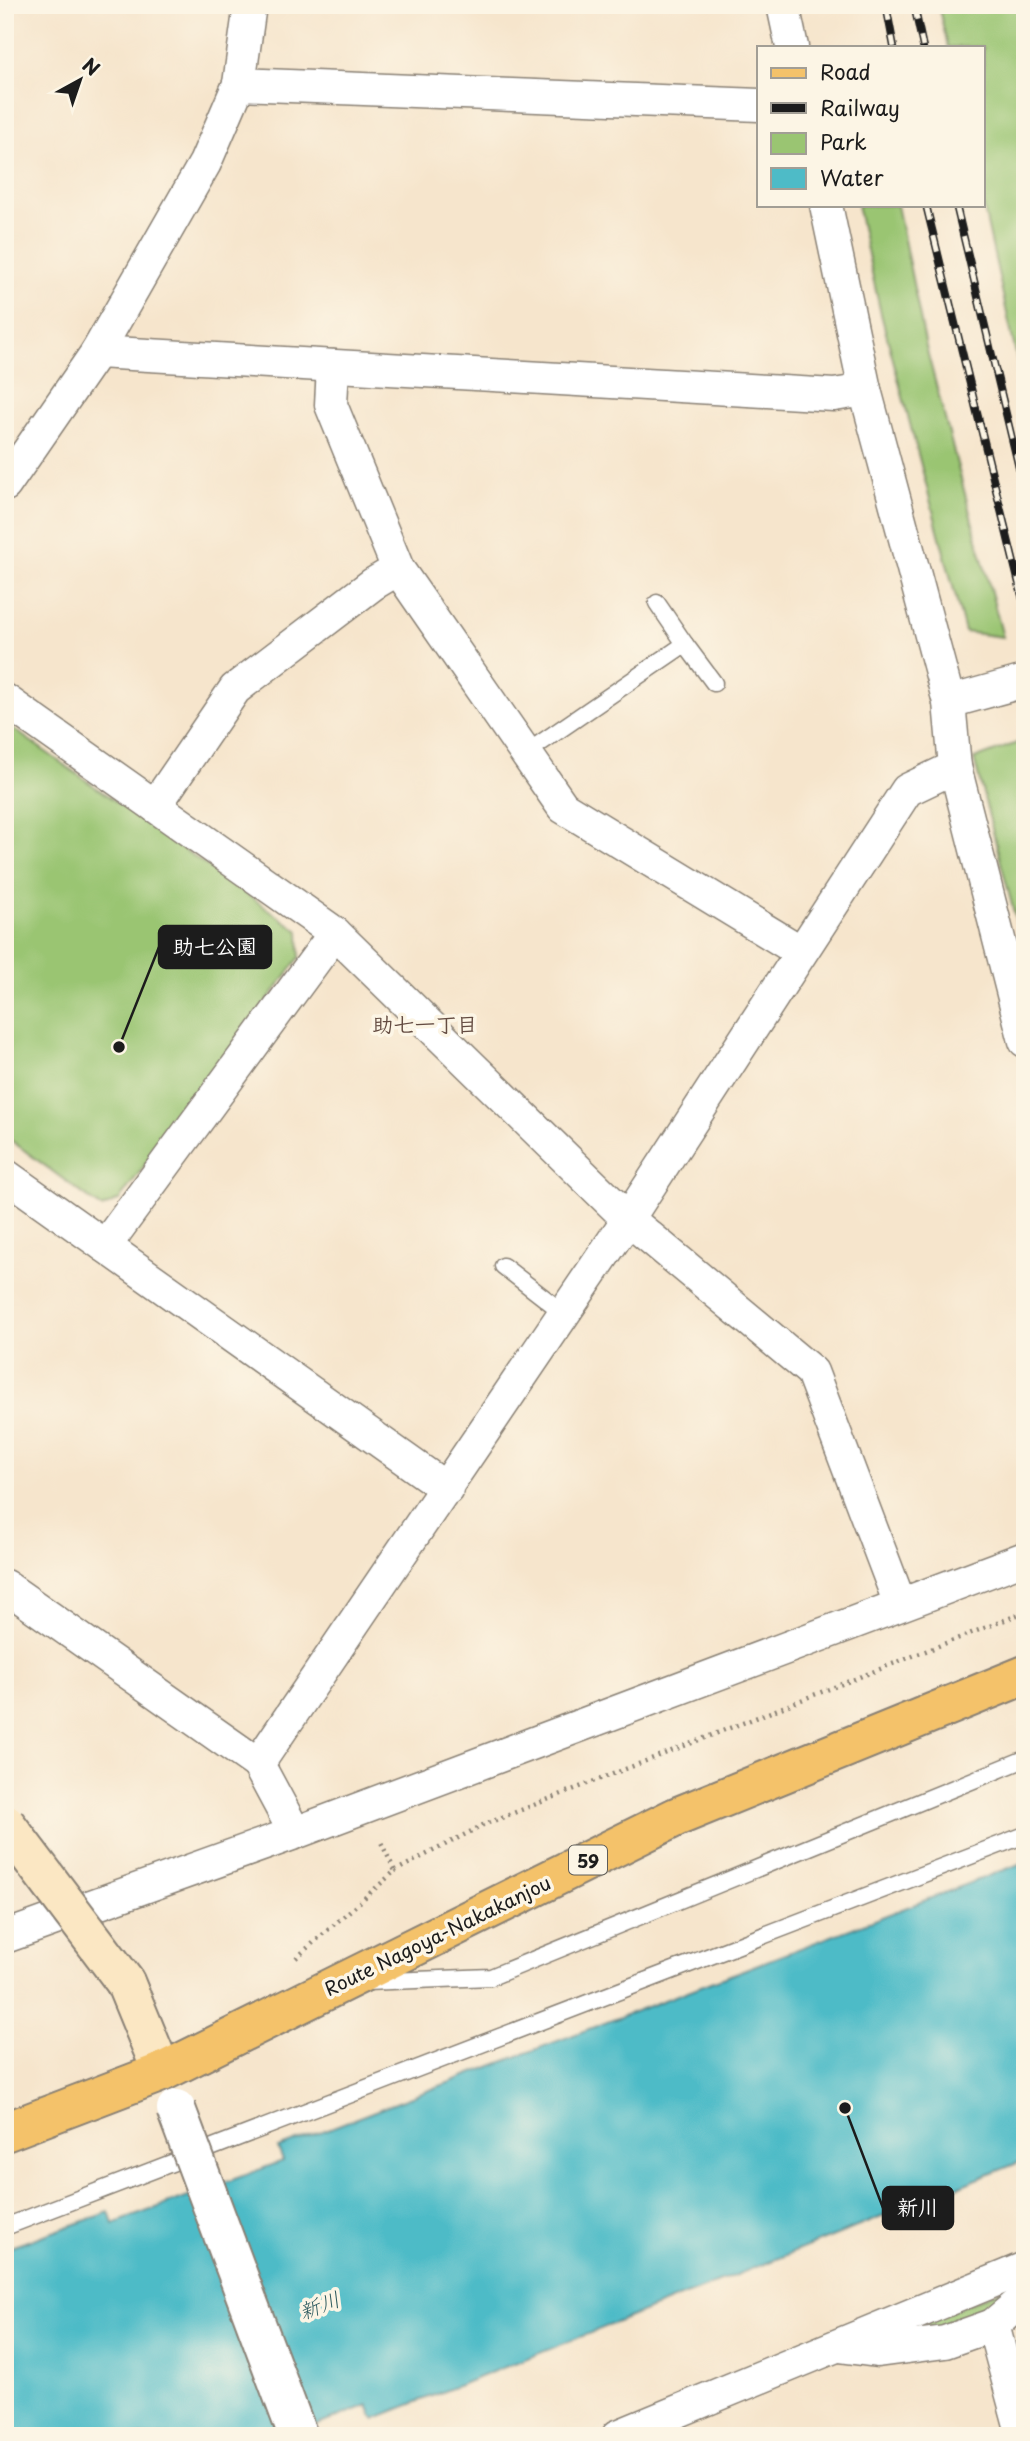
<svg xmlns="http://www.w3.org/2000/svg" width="1030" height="2441" viewBox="0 0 1030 2441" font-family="'Playpen Sans','Klee One',sans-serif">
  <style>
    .green { fill: #9ac572; stroke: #5b7047; stroke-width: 2 }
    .water { fill: #4ebbc7; stroke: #356c72; stroke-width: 2 }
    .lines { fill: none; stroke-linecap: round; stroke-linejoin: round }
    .service-casing { stroke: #898074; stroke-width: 19 }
    .minor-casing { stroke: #898074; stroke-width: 35 }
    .secondary-casing { stroke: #898074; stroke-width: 42 }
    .primary-casing { stroke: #898074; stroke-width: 42 }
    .path { stroke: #898074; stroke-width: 4.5; stroke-dasharray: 2 5; stroke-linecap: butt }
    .service { stroke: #fff; stroke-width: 16 }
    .minor { stroke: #fff; stroke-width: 32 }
    .secondary { stroke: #fbe7c3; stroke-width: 38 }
    .primary { stroke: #f4c26a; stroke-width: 38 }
    .rail-casing { stroke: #1c1c1c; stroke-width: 8 }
    .rail { stroke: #fcf5e5; stroke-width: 5; stroke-dasharray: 16; stroke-linecap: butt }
    .tertiary-bridge-casing { stroke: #898074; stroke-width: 42; stroke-linecap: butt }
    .secondary-bridge-casing { stroke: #898074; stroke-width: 42; stroke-linecap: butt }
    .tertiary-bridge { stroke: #fff; stroke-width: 38 }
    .secondary-bridge { stroke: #fbe7c3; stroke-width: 38 }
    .labels { text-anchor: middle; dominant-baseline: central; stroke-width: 7; stroke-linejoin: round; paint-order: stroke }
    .shield { fill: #fcf5e5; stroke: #5f5d58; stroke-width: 2 }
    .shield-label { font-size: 18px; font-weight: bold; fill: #1c1c1c }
    .street-label { font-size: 19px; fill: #1c1c1c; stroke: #fcf5e5 }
    .neighbourhood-label { font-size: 21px; font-weight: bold; fill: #644c42; stroke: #fcf5e5 }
    .water-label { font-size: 21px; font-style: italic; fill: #305c60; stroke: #fcf5e5 }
    .leader { fill: none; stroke: #1c1c1c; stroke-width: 2.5 }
    .callout-dot { fill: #1c1c1c; stroke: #fcf5e5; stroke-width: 2.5 }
    .callout { fill: #1c1c1c; stroke: #1c1c1c; stroke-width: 2.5 }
    .callout-label { font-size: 21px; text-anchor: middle; font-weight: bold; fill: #fff }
  </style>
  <rect width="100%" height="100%" fill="#fcf5e5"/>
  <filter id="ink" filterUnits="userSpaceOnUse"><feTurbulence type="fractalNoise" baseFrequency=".0143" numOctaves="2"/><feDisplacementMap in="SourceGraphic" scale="14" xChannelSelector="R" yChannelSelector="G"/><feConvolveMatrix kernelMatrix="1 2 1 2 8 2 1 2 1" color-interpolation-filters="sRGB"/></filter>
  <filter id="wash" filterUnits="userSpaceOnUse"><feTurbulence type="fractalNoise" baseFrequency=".00686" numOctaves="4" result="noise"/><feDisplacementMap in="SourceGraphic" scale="28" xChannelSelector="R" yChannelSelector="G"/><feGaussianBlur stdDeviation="1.57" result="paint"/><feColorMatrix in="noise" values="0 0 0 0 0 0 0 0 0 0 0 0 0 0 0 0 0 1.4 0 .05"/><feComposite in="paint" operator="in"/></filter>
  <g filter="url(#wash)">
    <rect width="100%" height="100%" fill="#f6e5cc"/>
    <!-- green -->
    <g class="green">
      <polygon points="938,5 1025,5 1025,395 983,205 983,47 948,47"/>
      <polygon points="857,205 897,205 926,347 1003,637 965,632 881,314"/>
      <polygon points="5,723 299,931 300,957 119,1200 102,1208 5,1136"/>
      <polygon points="1025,740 1025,955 974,759"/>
      <polygon points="1025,2280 1001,2309 947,2332 879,2341"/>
    </g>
    <!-- water -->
    <polygon class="water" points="1025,1862 1025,2160 374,2419 368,2405 290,2436 5,2436 5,2249 109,2212 113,2224 283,2161 278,2148"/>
  </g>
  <g filter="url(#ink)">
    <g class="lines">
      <!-- service casing -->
      <g class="service-casing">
        <g id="service">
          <polyline points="685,644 714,683"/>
          <polyline points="526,753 685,644 657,603"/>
          <polyline points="503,1266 565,1314"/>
          <polyline points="366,1982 491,1977 1025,1759"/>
          <polyline points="5,2227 1025,1835"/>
        </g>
      </g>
      <!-- minor casing -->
      <g class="minor-casing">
        <g id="minor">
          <polyline points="783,5 792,47"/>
          <polyline points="239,84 759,105"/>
          <polyline points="826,205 865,390 949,702 955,767 1025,1041"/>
          <polyline points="97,352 834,395 865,390"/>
          <polyline points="333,366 331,405 398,569 563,807 801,952"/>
          <polyline points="5,485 97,352 205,163 239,84 250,5"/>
          <polyline points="5,700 335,933 628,1219 812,1372 900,1604"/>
          <polyline points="949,702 1025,681"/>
          <polyline points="155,806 235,689 373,584 398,569"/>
          <polyline points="5,1175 447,1489"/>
          <polyline points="105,1246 335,933"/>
          <polyline points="5,1586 258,1764"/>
          <polyline points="295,1833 258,1764 628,1219 907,790 955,767"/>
          <polyline points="5,1937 295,1833 1025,1558"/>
          <polyline points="993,2325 1023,2436"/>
          <polyline points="839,2346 877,2351 945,2342 993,2325 1025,2298"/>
          <polyline points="618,2436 1025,2268"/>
        </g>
      </g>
      <!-- secondary casing -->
      <g class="secondary-casing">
        <polyline id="secondary" points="125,1982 162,2072"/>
      </g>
      <!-- primary casing -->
      <g class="primary-casing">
        <polyline id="primary" points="5,2132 162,2072 676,1817 1025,1675"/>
      </g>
      <!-- path -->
      <g class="path">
        <polyline points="395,1871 483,1825 1025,1612"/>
        <polyline points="296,1958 395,1871 380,1840"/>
      </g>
      <!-- service -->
      <use href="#service" class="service"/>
      <!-- minor -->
      <use href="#minor" class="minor"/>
      <!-- secondary -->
      <use href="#secondary" class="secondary"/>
      <!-- primary -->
      <use href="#primary" class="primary"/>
      <!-- rail casing -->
      <g class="rail-casing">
        <g id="rail">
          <polyline points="886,5 894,47"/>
          <polyline points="914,5 923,47"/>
          <polyline points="926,205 1025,608"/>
          <polyline points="956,205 1025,493"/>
        </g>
      </g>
      <!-- rail -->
      <use href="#rail" class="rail"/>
      <!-- tertiary-bridge casing -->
      <g class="tertiary-bridge-casing">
        <polyline id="tertiary-bridge" points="176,2109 298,2436"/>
      </g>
      <!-- secondary-bridge casing -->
      <g class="secondary-bridge-casing">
        <polyline id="secondary-bridge" points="5,1823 125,1982"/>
      </g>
      <!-- tertiary-bridge -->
      <use href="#tertiary-bridge" class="tertiary-bridge"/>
      <!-- secondary-bridge -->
      <use href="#secondary-bridge" class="secondary-bridge"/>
    </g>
  </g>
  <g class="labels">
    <!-- shield labels -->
    <rect class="shield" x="569" y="1845.5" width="38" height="29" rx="5"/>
    <g class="shield-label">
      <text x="588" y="1860">59</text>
    </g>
    <!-- street labels -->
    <g class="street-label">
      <text transform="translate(437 1935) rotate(-26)">Route Nagoya-Nakakanjou</text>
    </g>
    <!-- neighbourhood labels -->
    <g class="neighbourhood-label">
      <text x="425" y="1023">助七一丁目</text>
    </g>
    <!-- water labels -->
    <g class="water-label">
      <text transform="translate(319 2304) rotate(-21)">新川</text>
    </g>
  </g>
  <!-- callouts -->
  <path class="leader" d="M119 1047L159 947M845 2108L883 2208"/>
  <g class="callout-dot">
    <circle cx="119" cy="1047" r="7"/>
    <circle cx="845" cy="2108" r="7"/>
  </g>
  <g class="callout">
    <rect x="159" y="926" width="112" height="42" rx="7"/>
    <rect x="883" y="2187" width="70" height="42" rx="7"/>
  </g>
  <g class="callout-label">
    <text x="215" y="954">助七公園</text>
    <text x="918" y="2215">新川</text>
  </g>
  <!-- margin -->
  <rect width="1030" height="2441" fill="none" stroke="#fcf5e5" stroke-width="28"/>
  <!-- legend -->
  <rect x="757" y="46" width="228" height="161" fill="#fcf5e5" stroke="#a29e95" stroke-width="2"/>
  <rect x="771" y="68" width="35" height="10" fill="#f4c26a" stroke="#a29e95" stroke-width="2"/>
  <text x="820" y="80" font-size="21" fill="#1c1c1c">Road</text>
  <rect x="771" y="103" width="35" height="10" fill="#1c1c1c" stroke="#a29e95" stroke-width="2"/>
  <text x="820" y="116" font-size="21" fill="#1c1c1c">Railway</text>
  <rect x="771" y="133" width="35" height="21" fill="#9ac572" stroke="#a29e95" stroke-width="2"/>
  <text x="820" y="150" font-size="21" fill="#1c1c1c">Park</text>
  <rect x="771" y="168" width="35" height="21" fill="#4ebbc7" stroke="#a29e95" stroke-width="2"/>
  <text x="820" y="186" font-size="21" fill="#1c1c1c">Water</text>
  <!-- north arrow -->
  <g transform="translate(80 80) rotate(40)" stroke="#fcf5e5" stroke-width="5" paint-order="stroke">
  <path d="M0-5L12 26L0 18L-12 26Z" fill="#1c1c1c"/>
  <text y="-10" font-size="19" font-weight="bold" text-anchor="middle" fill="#1c1c1c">N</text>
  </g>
</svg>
